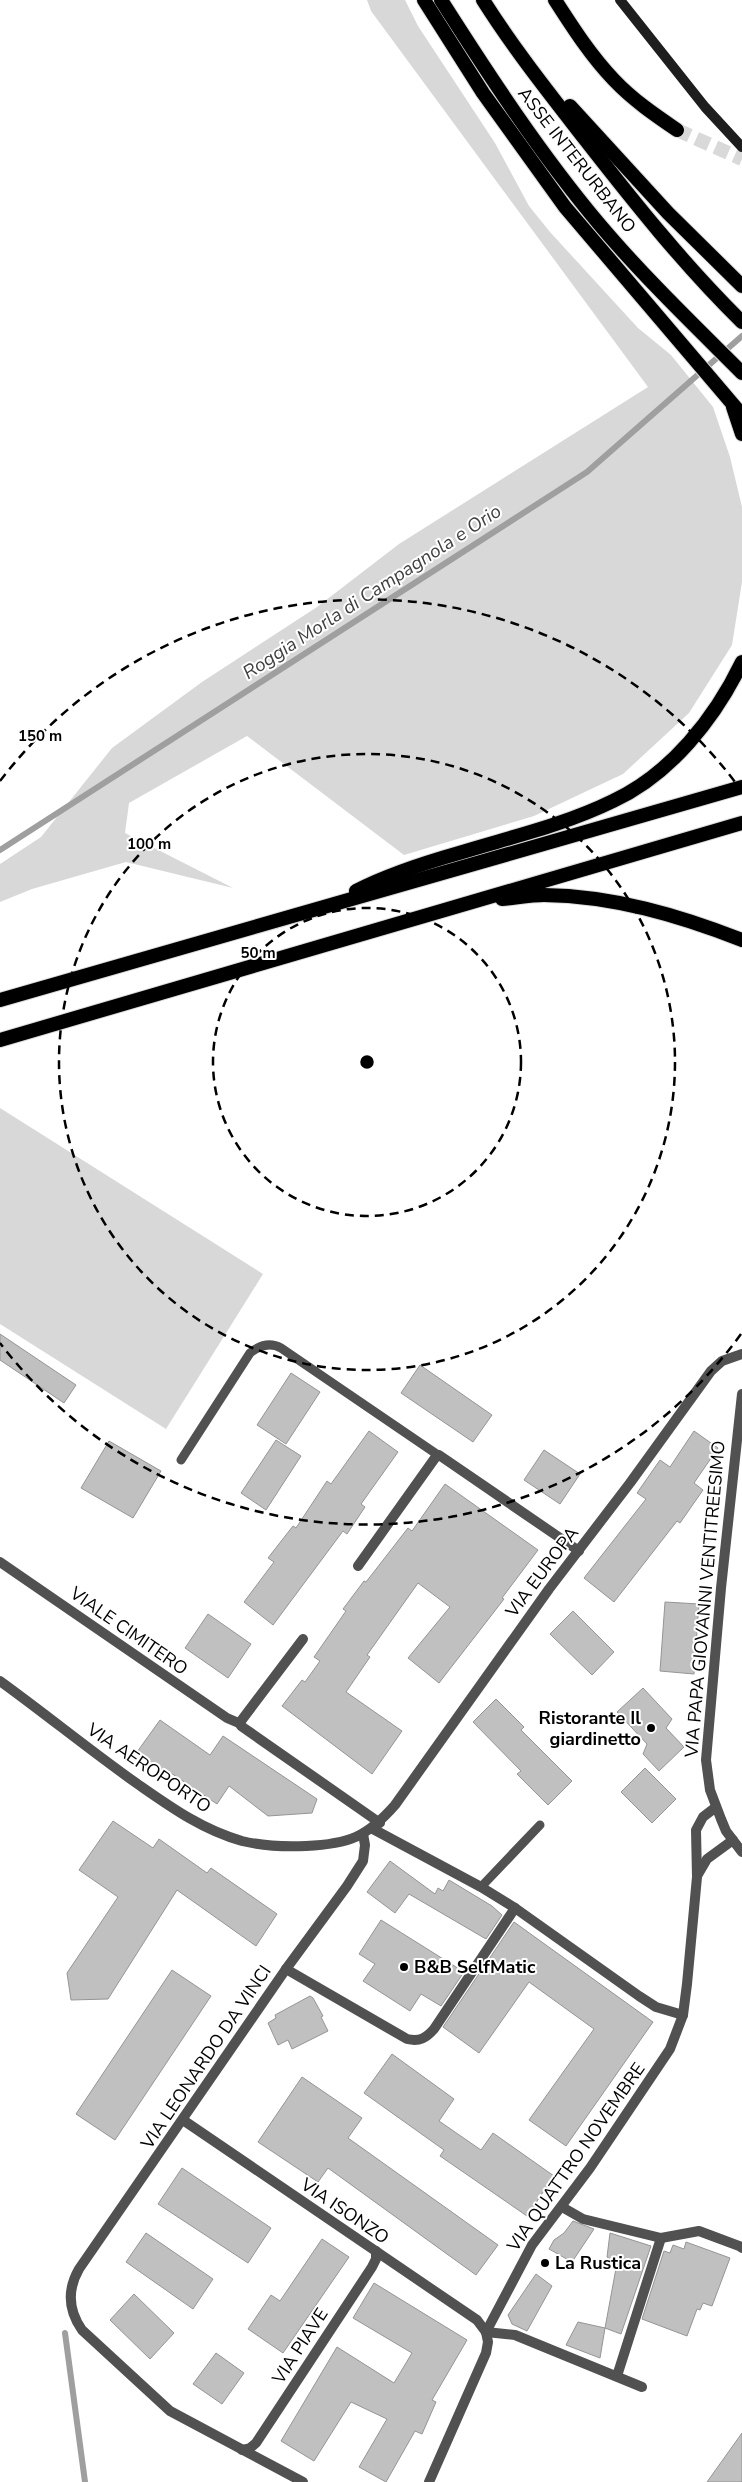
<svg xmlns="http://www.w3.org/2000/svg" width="742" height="2482" viewBox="0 0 742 2482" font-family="'Nunito Sans',sans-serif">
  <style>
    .green { fill: #d8d8d8 }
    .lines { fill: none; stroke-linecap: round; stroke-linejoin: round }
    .stream { stroke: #9f9f9f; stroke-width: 6 }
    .building { fill: #c0c0c0; stroke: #959595 }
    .trunk-tunnel { stroke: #d9d9d9; stroke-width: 14; stroke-dasharray: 14 7; stroke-linecap: butt }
    .trunk-casing { stroke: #dbdbdb; stroke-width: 16 }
    .service { stroke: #515151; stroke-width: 9 }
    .pedestrian { stroke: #515151; stroke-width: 10 }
    .minor { stroke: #515151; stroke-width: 10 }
    .tertiary { stroke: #515151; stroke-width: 10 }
    .secondary { stroke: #1e1e1e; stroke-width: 10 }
    .trunk { stroke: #000; stroke-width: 14 }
    .ring { fill: none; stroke: #000; stroke-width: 2.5; stroke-dasharray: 9 6 }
    .poi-dot { fill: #000; stroke: #fff; stroke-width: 2 }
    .labels { text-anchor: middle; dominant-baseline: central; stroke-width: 4; stroke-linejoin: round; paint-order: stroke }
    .street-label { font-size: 18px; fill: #000; stroke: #fff }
    .poi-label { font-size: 18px; font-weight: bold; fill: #000; stroke: #fff; text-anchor: start }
    .water-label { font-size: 19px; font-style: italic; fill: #404040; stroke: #fff }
    .centre { fill: #000; stroke: #fff; stroke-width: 2.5 }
    .ring-label { font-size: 15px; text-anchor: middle; font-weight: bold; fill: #000; stroke: #fff; stroke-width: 4; stroke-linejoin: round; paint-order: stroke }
  </style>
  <rect width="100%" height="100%" fill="#fff"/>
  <!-- green -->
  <g class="green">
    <polygon points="367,0 405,0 418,26 495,143 529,206 550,232 638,328 671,355 713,407 730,457 742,507 742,582 732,645 689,713 623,774 534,816 404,855 247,736 129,803 125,833 233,888 126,862 32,889 0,902 0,864 41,837 112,748 202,682 317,607 399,544 648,387 371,11"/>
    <polygon points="0,1108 263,1274 166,1429 0,1324"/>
  </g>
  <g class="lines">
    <!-- stream -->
    <g class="stream">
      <polyline points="0,850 587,472 742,336"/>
      <polyline points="65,2333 85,2482"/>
    </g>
  </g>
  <!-- building -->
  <g class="building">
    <polygon points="0,1334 76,1385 64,1403 0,1360"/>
    <polygon points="420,1365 492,1415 473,1442 401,1393"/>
    <polygon points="291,1373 320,1392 286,1444 257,1425"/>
    <polygon points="369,1431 398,1452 361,1504 365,1507 347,1534 343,1531 273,1625 244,1602 274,1562 268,1558 293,1526 296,1528 327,1481 331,1484"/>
    <polygon points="694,1431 718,1448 694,1483 703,1490 680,1523 677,1521 614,1602 584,1578 646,1499 637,1493 660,1460 670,1467"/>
    <polygon points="276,1440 301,1456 266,1510 241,1493"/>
    <polygon points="109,1441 161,1471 133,1518 81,1488"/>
    <polygon points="544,1450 580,1474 560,1504 524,1480"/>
    <polygon points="445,1484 538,1550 502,1598 504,1599 439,1683 408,1658 450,1607 418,1583 367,1655 370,1657 346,1692 402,1731 372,1774 282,1706 302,1680 305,1682 320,1661 314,1657 346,1611 343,1609 364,1581 366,1582 408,1528 412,1531"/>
    <polygon points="665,1602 699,1604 694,1674 660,1671"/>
    <polygon points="573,1611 614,1652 592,1675 550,1634"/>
    <polygon points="208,1614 251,1644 228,1678 185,1648"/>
    <polygon points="643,1688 672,1719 666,1728 684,1747 659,1771 643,1754 647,1744 617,1712"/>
    <polygon points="496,1699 524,1727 521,1730 572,1781 548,1805 517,1774 521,1771 473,1722"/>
    <polygon points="160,1720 210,1755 223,1736 317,1799 312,1813 268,1816 229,1786 217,1804 168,1771 166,1773 137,1752"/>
    <polygon points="645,1768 676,1799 652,1823 621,1792"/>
    <polygon points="113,1821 153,1848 159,1839 207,1873 211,1868 277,1914 256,1946 177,1890 108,1999 71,2000 67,1973 118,1897 79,1870"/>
    <polygon points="390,1861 435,1894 438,1888 443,1891 449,1880 492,1906 502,1915 486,1939 409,1894 395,1913 367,1892"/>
    <polygon points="381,1920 464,1972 441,2006 421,1994 410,2011 363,1981 375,1964 359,1954"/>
    <polygon points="514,1922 653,2022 566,2146 529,2120 594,2029 529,1982 479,2053 443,2027"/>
    <polygon points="172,1970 211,1996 115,2140 76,2114"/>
    <polygon points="310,1996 313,1998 323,2016 321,2017 328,2031 292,2049 288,2040 278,2045 268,2023 276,2018 275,2015"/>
    <polygon points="392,2054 454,2099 439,2121 481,2150 493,2133 554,2176 527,2216 440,2156 444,2150 364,2093"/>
    <polygon points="302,2077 362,2118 348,2138 498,2245 476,2275 328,2168 318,2182 258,2142"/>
    <polygon points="182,2168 271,2228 248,2263 158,2204"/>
    <polygon points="573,2221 594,2229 572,2262 549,2249 554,2240 564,2233"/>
    <polygon points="146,2233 213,2279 193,2309 126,2262"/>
    <polygon points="610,2233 651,2246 621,2334 605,2328 617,2263 607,2257"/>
    <polygon points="322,2239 349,2257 283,2353 248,2329 271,2295 280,2301"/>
    <polygon points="686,2242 730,2258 712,2306 703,2303 700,2310 697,2309 687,2336 642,2319 664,2251 670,2253 673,2245 684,2249"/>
    <polygon points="536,2274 552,2286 527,2331 512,2324 508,2315"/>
    <polygon points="374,2283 467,2340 432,2400 436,2402 422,2434 415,2431 386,2482 359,2467 387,2419 351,2402 314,2461 281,2441 337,2347 394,2383 412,2353 353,2318"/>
    <polygon points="134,2294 174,2333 150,2359 110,2320"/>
    <polygon points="578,2322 605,2328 600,2358 566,2345"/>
    <polygon points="216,2353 244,2373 222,2404 193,2384"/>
    <polygon points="742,2433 742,2482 707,2482"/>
  </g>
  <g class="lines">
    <!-- trunk-tunnel -->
    <polyline class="trunk-tunnel" points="677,130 742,159"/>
    <!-- trunk casing -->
    <g class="trunk-casing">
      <g id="trunk">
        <polyline points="424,0 483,93 565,207 742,415"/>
        <path d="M441,0C490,77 541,155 600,225C644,277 694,325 742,373"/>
        <path d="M483,0C514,49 549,93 584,138C634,202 684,265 742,322"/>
        <path d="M555,0C573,28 591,56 614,80C633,100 655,115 677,130"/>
        <polyline points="570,106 668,213 742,286"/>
        <polyline points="733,407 742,434"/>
        <path d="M356,891C389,874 424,863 459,853C511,837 564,825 613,801C671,774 715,718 742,662"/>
        <path d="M502,899C515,898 530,895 544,895C613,896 678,915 742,940"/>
        <polyline points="0,1000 742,787"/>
        <polyline points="0,1040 742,823"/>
      </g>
    </g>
    <!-- service -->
    <g class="service">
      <path d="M181,1460L250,1353C260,1345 270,1342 281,1348L438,1455"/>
      <polyline points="481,1887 540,1825"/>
    </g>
    <!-- pedestrian -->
    <g class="pedestrian">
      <polyline points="0,1562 227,1718 241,1724"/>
      <polyline points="661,2238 699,2231 742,2247"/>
    </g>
    <!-- minor -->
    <g class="minor">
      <polyline points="358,1566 435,1458 439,1455 579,1551"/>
      <polyline points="303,1639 241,1721 241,1726 380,1823"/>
      <path d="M0,1681C47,1715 92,1752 139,1785C172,1808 203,1830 242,1841C263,1846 285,1847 306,1846C349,1844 367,1837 395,1805L549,1589L630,1483L711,1371L722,1361L742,1354"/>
      <polyline points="373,1829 481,1887 515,1908 639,1996 656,2007 683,2015"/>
      <polyline points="697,1876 707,1859 733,1840"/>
      <path d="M286,1969L407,2039C420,2042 426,2038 434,2029L515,1908"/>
      <polyline points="183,2120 477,2320 486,2332"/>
      <polyline points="562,2207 583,2219 661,2238 617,2376"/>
      <polyline points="742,2247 742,2248"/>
      <polyline points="486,2332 515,2335 642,2387"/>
      <polyline points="242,2450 250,2448 256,2443 372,2267 376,2259 376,2251"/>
      <path d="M303,2482L170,2411L82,2330C68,2310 67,2290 79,2269L286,1969L347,1886L363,1861L365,1845L363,1834"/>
      <polyline points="429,2482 486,2353 488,2342 486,2332 532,2245 590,2168 670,2049 683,2015 687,1984 697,1877 696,1830 703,1817 716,1807"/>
    </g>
    <!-- tertiary -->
    <polyline class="tertiary" points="742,1394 721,1588 706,1760 710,1790 721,1819 726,1831 742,1852"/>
    <!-- secondary -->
    <polyline class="secondary" points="620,0 705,107 742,147"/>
    <!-- trunk -->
    <use href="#trunk" class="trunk"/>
  </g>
  <!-- distance rings -->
  <g class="ring">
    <circle cx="367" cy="1062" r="154"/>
    <circle cx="367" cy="1062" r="308"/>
    <path d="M741 1334A462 462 0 0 1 0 1343M0 781A462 462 0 0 1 741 790"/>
  </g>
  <!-- markers -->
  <g class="poi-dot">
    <circle cx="651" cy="1728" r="5"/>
    <circle cx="404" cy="1967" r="5"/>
    <circle cx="545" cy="2263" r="5"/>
  </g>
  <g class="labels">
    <!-- street labels -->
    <g class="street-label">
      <text transform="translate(577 160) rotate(52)">ASSE INTERURBANO</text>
      <text transform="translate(542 1572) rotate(-53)">VIA EUROPA</text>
      <text transform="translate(705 1599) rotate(-85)">VIA PAPA GIOVANNI VENTITREESIMO</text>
      <text transform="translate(129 1631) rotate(35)">VIALE CIMITERO</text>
      <text transform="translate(149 1768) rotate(34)">VIA AEROPORTO</text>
      <text transform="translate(206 2057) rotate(-56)">VIA LEONARDO DA VINCI</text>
      <text transform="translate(576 2157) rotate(-55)">VIA QUATTRO NOVEMBRE</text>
      <text transform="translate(345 2211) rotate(34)">VIA ISONZO</text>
      <text transform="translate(300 2346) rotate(-57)">VIA PIAVE</text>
    </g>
    <!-- poi labels -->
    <g class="poi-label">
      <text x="641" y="1718" text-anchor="end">Ristorante Il<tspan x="641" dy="21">giardinetto</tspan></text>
      <text x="414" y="1967">B&amp;B SelfMatic</text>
      <text x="555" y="2263">La Rustica</text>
    </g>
    <!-- water labels -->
    <g class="water-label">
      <text transform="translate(372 592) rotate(-33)">Roggia Morla di Campagnola e Orio</text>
    </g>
  </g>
  <circle cx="367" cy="1062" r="8" class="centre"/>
  <g class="ring-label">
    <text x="40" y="741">150 m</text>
    <text x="149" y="849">100 m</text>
    <text x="258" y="958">50 m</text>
  </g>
</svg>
